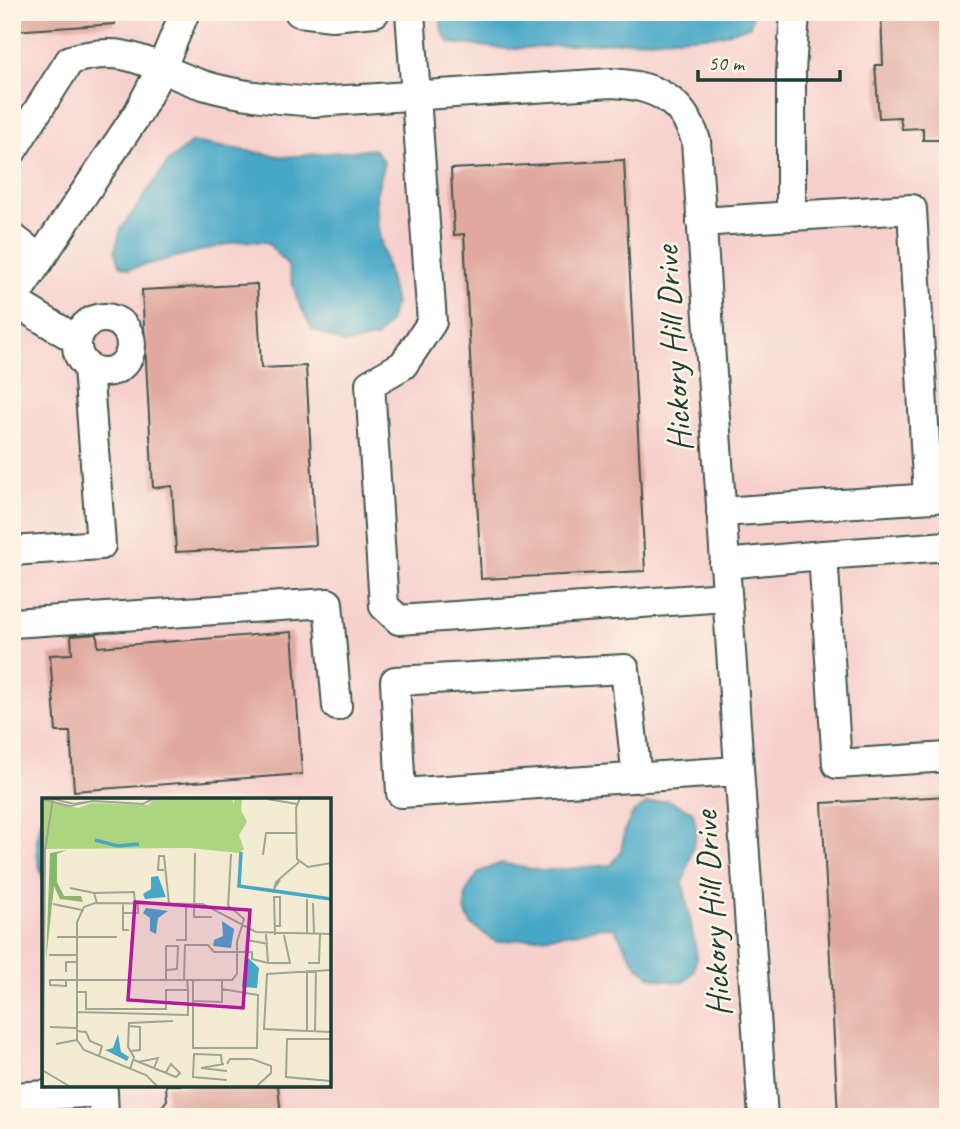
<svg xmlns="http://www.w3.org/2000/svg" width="960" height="1129" viewBox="0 0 960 1129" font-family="Caveat,sans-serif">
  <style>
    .built { fill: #f7d0ce; fill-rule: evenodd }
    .water { fill: #47a7c7; stroke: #33727e; stroke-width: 2 }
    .building { fill: #e1a89f }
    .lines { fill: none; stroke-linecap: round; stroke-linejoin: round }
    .minor-casing { stroke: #3f574c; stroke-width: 32 }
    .minor { stroke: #fff; stroke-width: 28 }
    .labels { text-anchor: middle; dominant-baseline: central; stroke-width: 5; stroke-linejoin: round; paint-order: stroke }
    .street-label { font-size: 35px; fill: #1f3d34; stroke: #fcf5e5 }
    .inset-river { fill: none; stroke: #47a7c7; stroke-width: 3.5 }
    .inset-road { fill: none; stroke: #9ea693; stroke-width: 2 }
    .view { fill: #b5179e; fill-opacity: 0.15; stroke: #b5179e; stroke-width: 3.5 }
    .inset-edge { fill: none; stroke: #1f3d34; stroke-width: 3.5 }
  </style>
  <rect width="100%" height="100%" fill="#fcf5e5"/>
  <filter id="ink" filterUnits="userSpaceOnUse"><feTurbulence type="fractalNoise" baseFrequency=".0143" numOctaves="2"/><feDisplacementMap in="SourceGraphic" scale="14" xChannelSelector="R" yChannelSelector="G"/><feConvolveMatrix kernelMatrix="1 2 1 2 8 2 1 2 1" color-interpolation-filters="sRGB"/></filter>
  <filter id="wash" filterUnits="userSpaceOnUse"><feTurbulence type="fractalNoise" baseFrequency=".00686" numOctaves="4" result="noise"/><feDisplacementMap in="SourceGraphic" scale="28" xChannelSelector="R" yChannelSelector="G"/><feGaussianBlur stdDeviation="1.57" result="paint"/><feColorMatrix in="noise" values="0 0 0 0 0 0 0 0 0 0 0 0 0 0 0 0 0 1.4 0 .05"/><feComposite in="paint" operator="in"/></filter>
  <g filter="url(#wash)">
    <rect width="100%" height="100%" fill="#f3ecd3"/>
    <!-- built -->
    <path class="built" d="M12,12H948V1117H12ZM44,800H329V1085H44Z"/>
    <!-- water -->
    <g class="water">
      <polygon points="440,12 753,12 750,26 721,35 509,49 450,43 442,32"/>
      <polygon points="192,142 285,157 374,149 384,162 376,195 378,229 395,303 389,323 376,338 345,344 312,329 297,299 288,266 267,242 239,241 129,269 120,265 115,250 121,229 169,161"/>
      <path d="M668,800L693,812L697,832L683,883L697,957L693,972L684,982C636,981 637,964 614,928L599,927L574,933L496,942L471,924L465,910L466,892L479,872L501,863L542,871L611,865L621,852L625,829L633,813L646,804Z"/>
      <path d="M44,815V882C37,861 32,836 44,815Z"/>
    </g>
    <g id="blocks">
      <!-- building -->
      <g class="building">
        <polygon points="12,12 115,12 115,24 12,31"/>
        <polygon points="881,12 948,12 948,140 923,140 923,128 902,129 900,117 879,118 875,65 883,65"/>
        <polygon points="624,160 645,571 481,579 464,234 454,235 451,169"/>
        <polygon points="257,284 261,368 306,366 316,545 176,552 172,486 153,488 142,290"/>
        <polygon points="292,632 302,774 74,791 70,732 56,732 50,655 72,654 71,636 97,634 98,647"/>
        <polygon points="948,796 948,1117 838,1117 822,803"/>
        <polygon points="166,1085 278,1085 281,1117 154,1117 167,1100"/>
      </g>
    </g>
  </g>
  <g filter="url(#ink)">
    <use href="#blocks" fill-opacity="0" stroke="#3f574c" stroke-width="2"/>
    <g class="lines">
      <!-- minor casing -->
      <g class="minor-casing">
        <g id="minor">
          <polyline points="299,12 332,16 375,12"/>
          <polyline points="410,12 432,322 403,365 370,384 384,606 399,620 726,597"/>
          <path d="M12,151L70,60C131,42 150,68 203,85C239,96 277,99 315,102L611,83C653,85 683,98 696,141L763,1117"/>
          <polyline points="791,216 912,209 928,498"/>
          <polyline points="701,222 791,216 791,71 795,12"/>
          <polyline points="12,237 40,259"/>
          <polyline points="12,301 138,113 162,67 185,12"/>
          <polyline points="13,301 77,340"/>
          <circle cx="104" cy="345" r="27"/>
          <polyline points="721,512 948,497"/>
          <polyline points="12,551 101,545 88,367"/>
          <polyline points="823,555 948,546"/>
          <polyline points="724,564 823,555 837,764 948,757"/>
          <polyline points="12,623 328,603 337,706"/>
          <polyline points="637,778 625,669 395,681 401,793 738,771"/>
          <polyline points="12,1097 103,1092 104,1117"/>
        </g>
      </g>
      <!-- minor -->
      <use href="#minor" class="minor"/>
    </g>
  </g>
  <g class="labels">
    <!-- street labels -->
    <g class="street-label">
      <text transform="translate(673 349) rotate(-94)">Hickory Hill Drive</text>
      <text transform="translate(712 914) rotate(-94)">Hickory Hill Drive</text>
    </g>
  </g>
  <!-- overview -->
  <g transform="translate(42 798)">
    <rect width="289" height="289" fill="#f3ecd3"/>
    <path d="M0,0L36,10L50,5L106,7L114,0H191V6L193,0H200L199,12L205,24L197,37L202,51L197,55L147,50L0,51Z" fill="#add57f"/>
    <path d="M25,52L15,56V84L22,98H39L41,104L18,101L12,88L4,163L8,55Z" fill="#8ab66e"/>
    <path d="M116,78L124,99L103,101L101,96L109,91V79ZM104,110L126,113L116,120L114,136L108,133V120L101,115ZM180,123L192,131L189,150L171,148L172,142L181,138ZM203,157L217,170L215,190L200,189ZM76,236L79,254L87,259L85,263L63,252L71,250Z" fill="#47a7c7"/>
    <path class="inset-river" d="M53,42L76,48L97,46M199,54L197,88L289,101"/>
    <path class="inset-road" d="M258,0L254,10L255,61L266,69L289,65M0,1L27,8L51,3L32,6L7,0M225,1L255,6M51,3L101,6L113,0M153,55L152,119H170M221,57L224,35H254M122,72H116L117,58H122L127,106M238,82L232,91L234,84L257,64M28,90L52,95M265,101V136M55,105L52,95L92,94L93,105M81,105V132H87M271,105L272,136M11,106L40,112M186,110L189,56M81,115H96V105M233,128H238V99H232L233,137M224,136L226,165H248L242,137M15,139H75M134,142H144V106M204,154L205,142L226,146M7,157H35M266,165H277L278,136M289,172L225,176L222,231L289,234M24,174V164H35M24,182V188L8,187V182H190L195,176V144L202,121L187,108M124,182V148H136L135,171L124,172M142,182L143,147H166L172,154H210V161L226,165M151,182V250H215L216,197L180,191V182M35,194H44V211H124V192H146L145,182M151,203L180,204V191M35,214L146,217V192M86,228L98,229V252L88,253M8,229L34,230M34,233L44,234L48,243L60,248L57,258M265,234V172M273,234L274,172M289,241H245L244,279L289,283M14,246L35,242M92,262L134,279L138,275L129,266L124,274M96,264L116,260L112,270M180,266L179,257L152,256L151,279L185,282M182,266L159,270L185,273M185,266L188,261H210L229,268V275L215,288M88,271L92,259L86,249L87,225L131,223M0,272L27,288M1,288L3,52L11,0M115,288L104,277L42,252L35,242V124L42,109L53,105L161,106L214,134L289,136"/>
    <path class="view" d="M93,104L208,112L201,210L86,202Z"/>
    <rect width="289" height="289" class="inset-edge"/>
  </g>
  <!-- margin -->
  <rect width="960" height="1129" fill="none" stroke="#fcf5e5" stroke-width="42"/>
  <!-- scale -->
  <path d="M698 70v10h142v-10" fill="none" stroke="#1f3d34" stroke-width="3.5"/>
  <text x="708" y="70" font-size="21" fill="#1f3d34" stroke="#fcf5e5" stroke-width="5" paint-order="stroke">50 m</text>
</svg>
